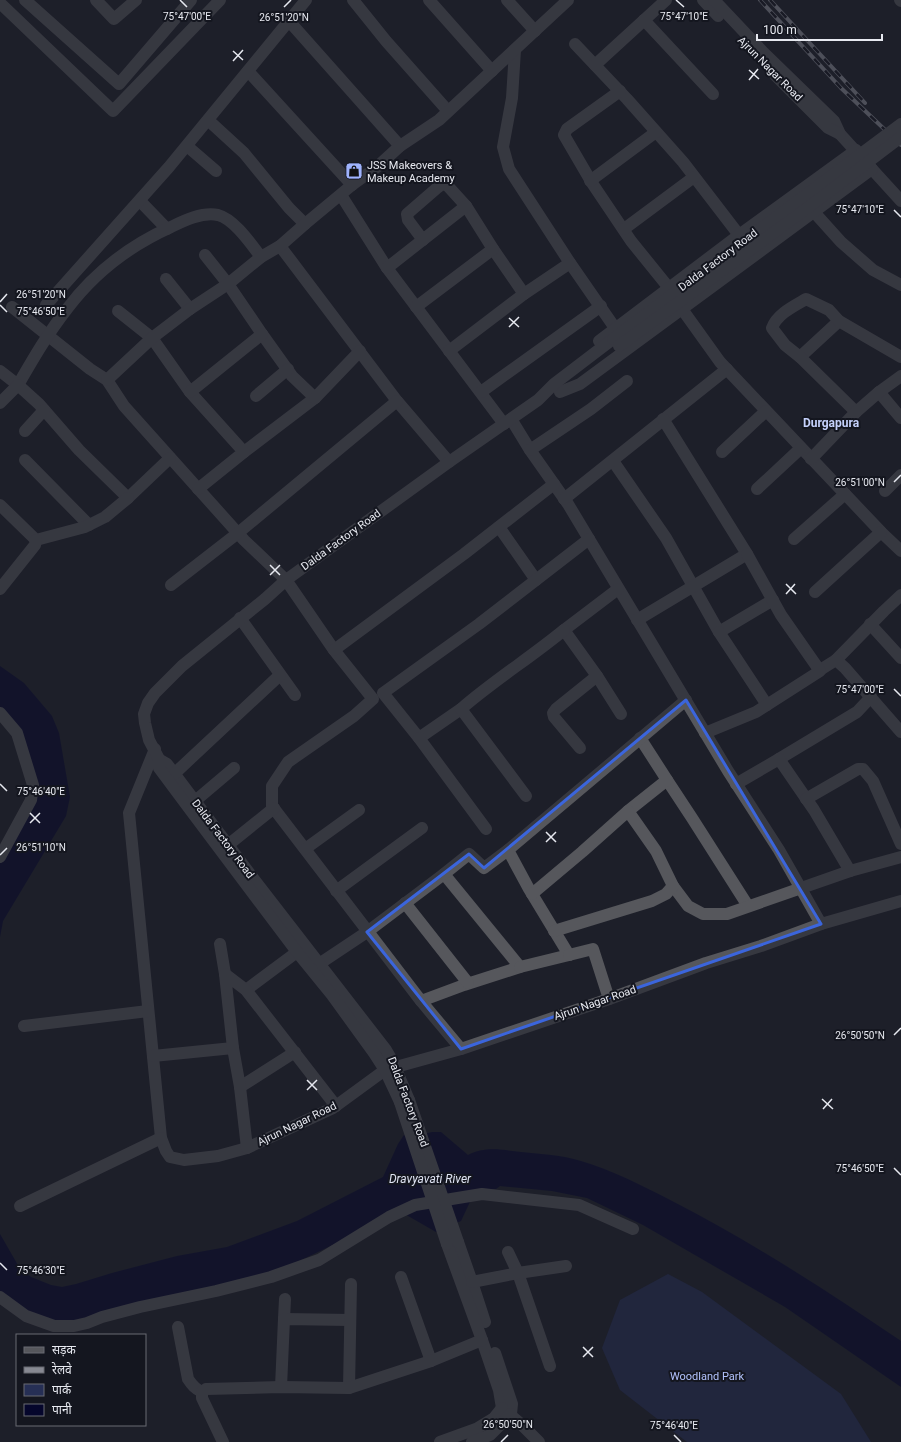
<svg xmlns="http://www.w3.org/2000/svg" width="901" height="1442" viewBox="0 0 901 1442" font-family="Roboto,'Noto Sans Devanagari',sans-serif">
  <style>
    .green { fill: #262f55 }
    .water { fill: #05062c }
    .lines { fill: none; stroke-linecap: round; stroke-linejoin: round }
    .minor { stroke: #56575c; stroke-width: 12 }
    .rail-casing { stroke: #878992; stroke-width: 4 }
    .rail { stroke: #14161f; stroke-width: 2.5; stroke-dasharray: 8; stroke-linecap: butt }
    .minor-bridge { stroke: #56575c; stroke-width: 12 }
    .marked { fill: none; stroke: #3b65dc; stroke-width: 3; stroke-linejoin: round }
    .ticks { fill: none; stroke: #e7e9f0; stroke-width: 1.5 }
    .labels { text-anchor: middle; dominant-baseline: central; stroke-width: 4; stroke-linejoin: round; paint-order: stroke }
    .street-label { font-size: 11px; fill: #e7e9f0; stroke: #14161f }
    .poi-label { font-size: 11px; fill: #e7e9f0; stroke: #14161f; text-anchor: start }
    .park-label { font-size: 11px; fill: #b2c2fc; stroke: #14161f }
    .neighbourhood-label { font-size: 12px; font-weight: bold; fill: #c5d1fb; stroke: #14161f }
    .water-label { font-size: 12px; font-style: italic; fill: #dfe4f3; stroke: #14161f }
    .ticks-label { font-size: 10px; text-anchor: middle; fill: #e7e9f0; stroke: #14161f; stroke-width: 4; stroke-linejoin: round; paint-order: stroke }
  </style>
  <rect width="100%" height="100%" fill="#1d1f29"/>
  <!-- green -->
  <polygon class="green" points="668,1274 702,1292 841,1394 871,1442 687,1442 620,1390 602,1348 620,1300"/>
  <!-- water -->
  <g class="water">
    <polygon points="0,666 24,683 52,716 59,733 70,797 66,816 3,921 0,937 0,854 31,801 22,741 0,714"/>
    <path d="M432,1132H441L468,1155C485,1146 503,1150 521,1152C541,1154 561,1155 581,1161C612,1170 643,1186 672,1201C752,1242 827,1291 901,1341V1387L785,1307L643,1225L587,1198L552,1191L500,1186L496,1189H476L461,1221L436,1232L396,1209L343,1240L295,1263L252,1279L71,1323L37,1318L0,1297V1234L19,1267L31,1277L51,1285L62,1287L76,1284L112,1273L177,1256L227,1247L297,1221L383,1177L398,1144L404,1135L409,1138Z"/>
  </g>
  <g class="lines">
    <!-- minor -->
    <g class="minor">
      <polyline points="25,0 119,84 191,0"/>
      <polyline points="96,0 114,19 136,0"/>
      <polyline points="353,0 386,41 448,111"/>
      <polyline points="429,0 492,71"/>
      <polyline points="507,0 535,31"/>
      <polyline points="703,0 718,16"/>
      <polyline points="714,0 764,53 834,121 840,134 901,201"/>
      <polyline points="900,0 901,1"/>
      <polyline points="0,3 113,111 220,0"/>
      <polyline points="644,20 713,94"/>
      <polyline points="289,21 400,146"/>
      <polyline points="575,44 627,99 683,162 739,235"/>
      <polyline points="515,50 512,98 503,147 509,169 570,263 615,328"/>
      <polyline points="595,65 666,0"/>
      <polyline points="248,71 352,185"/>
      <polyline points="775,75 828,128 840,134"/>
      <polyline points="620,91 567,129 564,135 592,183 631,241 669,288"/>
      <polyline points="208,120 244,153 289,208 305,224"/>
      <polyline points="187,146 216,171"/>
      <polyline points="590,181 656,132"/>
      <polyline points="341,195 387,268 504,424"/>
      <polyline points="140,201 167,229"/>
      <polyline points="814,212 841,242 873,270 901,285"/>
      <polyline points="624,229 694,177"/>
      <polyline points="423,240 408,220 407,214 437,188 441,185 446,184 466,206 493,249 524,294"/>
      <polyline points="280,246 397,401 449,462"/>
      <polyline points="205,255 228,284 262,334 292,376 315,398 244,452"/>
      <polyline points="387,268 466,206"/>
      <polyline points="166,279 190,309"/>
      <polyline points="46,305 169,167 306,0"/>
      <polyline points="12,307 90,369 107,380 124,406 244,540 286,580 334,650 373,699 354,716 288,762 272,786 272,806 421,1001 464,985 520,967 444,874 367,932 319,964"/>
      <polyline points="416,307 493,249"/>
      <polyline points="682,309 720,362 881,532 901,551"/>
      <polyline points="118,311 152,338 190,392 244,452 198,489"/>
      <polyline points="599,341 739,235 856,150"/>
      <polyline points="449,351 524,294 570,263"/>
      <polyline points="800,357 839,321"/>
      <path d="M0,371L18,385C33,359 48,333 67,309C94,273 131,245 171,227C185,220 202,212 218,215C234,219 251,244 261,257"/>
      <polyline points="107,380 152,338 190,309 228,284 261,257 280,246 305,224 352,185 377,167 400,146 439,120 568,0"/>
      <polyline points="190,392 262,334"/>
      <polyline points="481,392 601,306"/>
      <polyline points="560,392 580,384 872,169"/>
      <polyline points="879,392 901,418"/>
      <polyline points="256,396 288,369"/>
      <polyline points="315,398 360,351"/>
      <polyline points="0,403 18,385 39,404 79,450 128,498 170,458"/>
      <path d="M856,412L800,357L785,345L772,328C777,314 794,306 806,299L829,310L839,321L901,357"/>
      <polyline points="511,419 530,450 568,504 728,771 779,850 821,924"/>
      <polyline points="25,431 44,410"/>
      <polyline points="530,450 591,409 627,381"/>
      <polyline points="722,452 766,411"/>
      <polyline points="811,459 856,412 879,392 901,376"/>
      <polyline points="25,460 89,525"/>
      <polyline points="613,461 666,538 719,632 773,600"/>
      <polyline points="757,489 801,448"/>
      <polyline points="885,491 901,475"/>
      <polyline points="564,499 727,369"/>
      <polyline points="0,505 36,540 85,527 105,517 128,498"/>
      <polyline points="499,527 536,580"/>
      <polyline points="794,539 845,494"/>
      <polyline points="171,585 238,533 397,401"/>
      <polyline points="0,589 35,545 36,540"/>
      <polyline points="815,592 881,532"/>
      <polyline points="240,618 295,695"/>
      <polyline points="637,620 747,554 663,419"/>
      <polyline points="870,624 901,658"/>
      <polyline points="719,632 767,705"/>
      <polyline points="334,650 464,554 554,484"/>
      <polyline points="836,660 884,611 901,595"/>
      <polyline points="820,670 836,660 845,668 901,732"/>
      <polyline points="597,676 621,714"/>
      <polyline points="461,709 419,738 383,693 479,624 589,539"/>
      <polyline points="0,713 17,733 33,785 31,800 0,857"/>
      <polyline points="705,733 756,712 820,671 781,615 747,554"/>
      <polyline points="419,738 486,829"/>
      <polyline points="580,748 554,717 553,713 556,709 597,676 564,630 618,589"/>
      <polyline points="155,749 129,813 161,1138 166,1151 170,1157 184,1160 218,1156 247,1148 333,1108 385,1070 461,1049 609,999 706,963 761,946 821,924 901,901"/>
      <polyline points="779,759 857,712 871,697"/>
      <polyline points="160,760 167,764 253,878 386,1050 393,1062 409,1100"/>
      <polyline points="174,774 280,675"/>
      <polyline points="667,780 692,818 748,906"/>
      <polyline points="736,784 779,759 814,810 850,871"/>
      <path d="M526,796L461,709C493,681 530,658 564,630"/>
      <polyline points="806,799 858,769 863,769 873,781 901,844"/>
      <polyline points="195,801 234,768"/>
      <polyline points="628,811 667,780 640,738"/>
      <polyline points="228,845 274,808"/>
      <polyline points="305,849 359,810"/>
      <polyline points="508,850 686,700"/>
      <polyline points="444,874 469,854 484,868 508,850 529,889 569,955 520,967"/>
      <polyline points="673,886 688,906 703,914 727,914 850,871 901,857"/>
      <polyline points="336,891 422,828"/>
      <polyline points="532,894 582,852 628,811 656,851 673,886 666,894 652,901 554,931"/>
      <polyline points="405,903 468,983"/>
      <polyline points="220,944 225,974"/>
      <polyline points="569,955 593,949 609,999"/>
      <polyline points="246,990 297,952"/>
      <polyline points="421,1001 461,1049"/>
      <polyline points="24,1026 148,1011"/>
      <polyline points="153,1056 233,1048"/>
      <polyline points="240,1087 295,1052"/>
      <polyline points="400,1102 385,1070 374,1053 332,995 297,952 191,811 159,768 159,759 149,740 145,723 144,714 148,703 155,693 182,666 265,599 286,580 449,462 538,400 554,384 613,339"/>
      <polyline points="247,1148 240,1087 233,1048 225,974 246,990 336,1106"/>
      <polyline points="20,1206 161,1138"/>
      <polyline points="458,1242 472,1282 485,1322"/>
      <polyline points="447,1244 482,1340 499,1390 502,1408 521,1424 539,1442"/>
      <polyline points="508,1252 518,1273 550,1366"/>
      <polyline points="401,1277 431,1361"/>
      <polyline points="472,1282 518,1273 566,1266"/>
      <polyline points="0,1297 26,1316 54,1326 74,1326 87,1323 102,1317 140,1307 216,1291 271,1277 319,1260 389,1217 415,1205 482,1194 579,1205 633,1229"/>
      <polyline points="284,1319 285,1299"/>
      <path d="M178,1327L188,1379C192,1385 195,1389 202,1392"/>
      <polyline points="495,1353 512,1404 511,1414"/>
      <polyline points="281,1387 284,1319 350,1320"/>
      <polyline points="349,1388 351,1284"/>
      <polyline points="223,1442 202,1398 202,1392 206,1389 281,1387 349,1388 431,1361 482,1340"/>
      <polyline points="440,1442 476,1429 494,1418 502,1408"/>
      <polyline points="472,1442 490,1435 511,1414"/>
    </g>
    <!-- rail casing -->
    <g class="rail-casing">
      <g id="rail">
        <polyline points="760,0 841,88 901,145"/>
        <polyline points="770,0 865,103"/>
      </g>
    </g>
    <!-- rail -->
    <use href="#rail" class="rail"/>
    <!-- minor-bridge -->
    <g class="minor-bridge">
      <polyline points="613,339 901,124"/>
      <polyline points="619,346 810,206 901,137"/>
      <polyline points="409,1100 458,1242"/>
      <polyline points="400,1102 447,1244"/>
    </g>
  </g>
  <!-- marked area -->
  <path d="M0 0H901V1442H0ZM686,700L821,924L461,1049L367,932L469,854L484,868Z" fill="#1d1f29" fill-opacity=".55" fill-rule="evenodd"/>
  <path class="marked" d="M686,700L821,924L461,1049L367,932L469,854L484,868Z"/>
  <!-- ticks -->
  <path class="ticks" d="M180,0L187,7M676,0L684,7M284,7L291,0M233,51L243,60M233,61L243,50M749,70L759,79M749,80L758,69M894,210L901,217M0,302L7,294M0,305L7,312M509,318L519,327M509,327L519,317M894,482L901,475M270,565L280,575M270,575L280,565M786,584L796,594M786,594L795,584M894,689L901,696M0,784L7,791M30,813L40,823M30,823L40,813M546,832L556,842M546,842L556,832M0,855L7,848M894,1035L901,1028M307,1080L317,1090M307,1090L317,1080M822,1099L833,1109M823,1109L832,1099M894,1168L901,1175M0,1263L7,1270M583,1347L593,1357M583,1357L593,1347M674,1435L681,1442M501,1442L508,1435"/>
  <!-- icons -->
  <defs>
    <g id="shop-square" transform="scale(0.9)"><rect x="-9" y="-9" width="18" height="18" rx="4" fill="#9fb3fd" stroke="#14161f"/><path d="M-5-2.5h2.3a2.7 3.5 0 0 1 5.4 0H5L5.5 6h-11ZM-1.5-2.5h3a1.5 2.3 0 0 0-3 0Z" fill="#111"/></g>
  </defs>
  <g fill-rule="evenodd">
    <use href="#shop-square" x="354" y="171"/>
  </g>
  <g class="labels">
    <!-- street labels -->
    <g class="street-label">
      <text transform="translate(770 69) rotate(45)">Ajrun Nagar Road</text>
      <text transform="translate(718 260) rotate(-37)">Dalda Factory Road</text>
      <text transform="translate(341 540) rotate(-36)">Dalda Factory Road</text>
      <text transform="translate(223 839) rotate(53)">Dalda Factory Road</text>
      <text transform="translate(595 1003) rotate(-19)">Ajrun Nagar Road</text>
      <text transform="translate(408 1102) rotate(69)">Dalda Factory Road</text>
      <text transform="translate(297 1124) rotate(-26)">Ajrun Nagar Road</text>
    </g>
    <!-- poi labels -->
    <g class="poi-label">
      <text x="367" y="165">JSS Makeovers &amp;<tspan x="367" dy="13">Makeup Academy</tspan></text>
    </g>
    <!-- park labels -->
    <g class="park-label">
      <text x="707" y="1376">Woodland Park</text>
    </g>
    <!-- neighbourhood labels -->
    <g class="neighbourhood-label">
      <text x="831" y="423">Durgapura</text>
    </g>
    <!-- water labels -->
    <g class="water-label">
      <text x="430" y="1179">Dravyavati River</text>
    </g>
  </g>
  <g class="ticks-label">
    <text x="187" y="20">75°47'00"E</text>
    <text x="684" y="20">75°47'10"E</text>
    <text x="284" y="21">26°51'20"N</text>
    <text x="860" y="213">75°47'10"E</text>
    <text x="41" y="298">26°51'20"N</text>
    <text x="41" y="315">75°46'50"E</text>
    <text x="860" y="486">26°51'00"N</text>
    <text x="860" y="693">75°47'00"E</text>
    <text x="41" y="795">75°46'40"E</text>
    <text x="41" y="851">26°51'10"N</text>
    <text x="860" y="1039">26°50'50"N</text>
    <text x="860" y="1172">75°46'50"E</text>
    <text x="41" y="1274">75°46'30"E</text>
    <text x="508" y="1428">26°50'50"N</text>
    <text x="674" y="1429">75°46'40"E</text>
  </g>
  <!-- legend -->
  <rect x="16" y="1334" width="130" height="92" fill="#14161f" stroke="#686a73"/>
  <rect x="24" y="1347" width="20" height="6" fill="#56575c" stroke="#686a73"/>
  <text x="52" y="1354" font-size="12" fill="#e7e9f0">सड़क</text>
  <rect x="24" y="1367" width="20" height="6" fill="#878992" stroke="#686a73"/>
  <text x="52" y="1374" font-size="12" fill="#e7e9f0">रेलवे</text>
  <rect x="24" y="1384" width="20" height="12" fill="#262f55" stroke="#686a73"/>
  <text x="52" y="1394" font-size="12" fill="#e7e9f0">पार्क</text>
  <rect x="24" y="1404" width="20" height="12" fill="#05062c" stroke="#686a73"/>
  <text x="52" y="1414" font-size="12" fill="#e7e9f0">पानी</text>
  <!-- scale -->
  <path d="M757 34v6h125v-6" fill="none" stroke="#e7e9f0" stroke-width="2"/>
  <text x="763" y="34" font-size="12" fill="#e7e9f0" stroke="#14161f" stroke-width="3" paint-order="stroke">100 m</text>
</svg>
